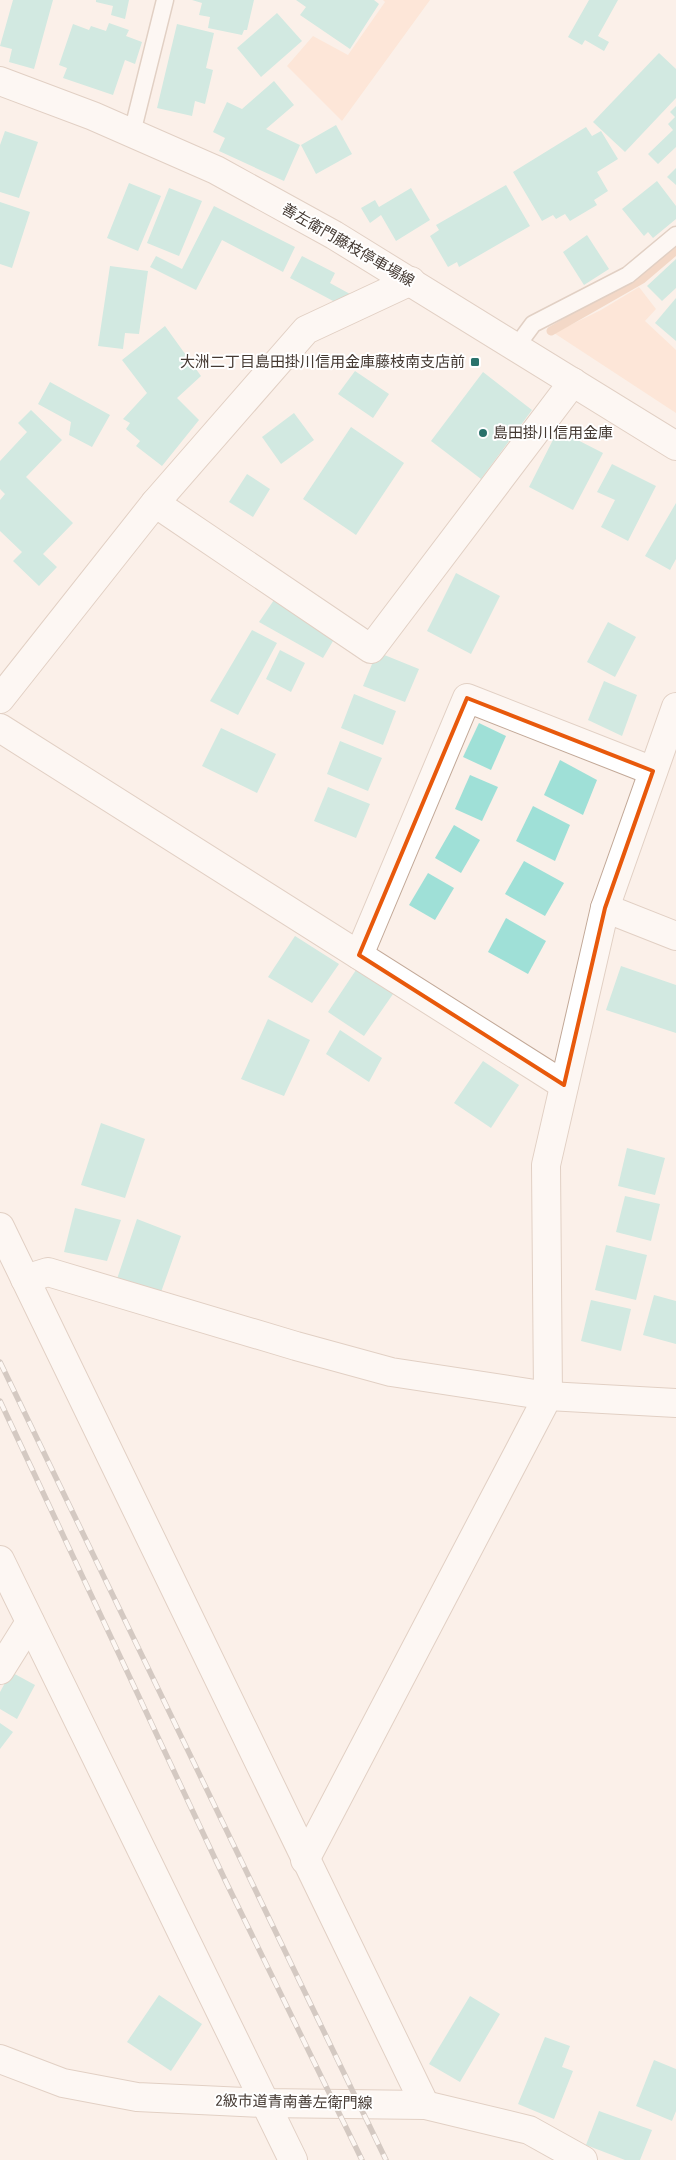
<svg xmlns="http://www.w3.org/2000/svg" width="676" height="2160" viewBox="0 0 676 2160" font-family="'Roboto Condensed','Noto Sans JP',sans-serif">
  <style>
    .green { fill: #fedac3 }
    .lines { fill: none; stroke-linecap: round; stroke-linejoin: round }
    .stream { stroke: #e9bb9d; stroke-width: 9 }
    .building { fill: #9fe0d7 }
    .service-casing { stroke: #c2a897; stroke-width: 19 }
    .minor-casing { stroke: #c2a897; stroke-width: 30 }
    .tertiary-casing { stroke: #c2a897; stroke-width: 30 }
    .secondary-casing { stroke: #c2a897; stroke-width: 30 }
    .service { stroke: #fff; stroke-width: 16 }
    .minor { stroke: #fff; stroke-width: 28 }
    .tertiary { stroke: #fff; stroke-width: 28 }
    .secondary { stroke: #fff; stroke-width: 28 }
    .rail-casing { stroke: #a59a93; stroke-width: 5.5 }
    .rail { stroke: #fff; stroke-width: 4; stroke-dasharray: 11; stroke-linecap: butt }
    .marked { fill: none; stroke: #e8590c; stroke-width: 4; stroke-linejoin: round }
    .poi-dot { fill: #2a726b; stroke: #fff; stroke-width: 2 }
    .labels { text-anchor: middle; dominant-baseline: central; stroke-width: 4; stroke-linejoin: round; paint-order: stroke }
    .street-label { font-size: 15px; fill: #443932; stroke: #fff }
    .poi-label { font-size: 15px; fill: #443932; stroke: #fff; text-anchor: end }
  </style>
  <rect width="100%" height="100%" fill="#fbf0e9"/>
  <!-- green -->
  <g class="green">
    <polygon points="383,0 430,0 342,121 287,66 313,36 348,55 385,2"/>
    <polygon points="639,287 656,309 645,321 676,350 676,413 554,333 601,310"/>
  </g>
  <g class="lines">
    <!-- stream -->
    <polyline class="stream" points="551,331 642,279 676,250"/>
  </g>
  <!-- building -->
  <g class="building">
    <polygon points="13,0 53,0 34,69 9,62 12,49 0,46"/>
    <polygon points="96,0 129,0 125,19 111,15 113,6 96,2"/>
    <polygon points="192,0 254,0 247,30 244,30 242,35 208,28 210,17 199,15 202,3"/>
    <polygon points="296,0 374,0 379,4 350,49 300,15 306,7"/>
    <polygon points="589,0 618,0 598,36 609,42 604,51 585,40 582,45 568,37"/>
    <polygon points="277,13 302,41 261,77 237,48"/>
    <polygon points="109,23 129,30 126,36 142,42 135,64 125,60 113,95 63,78 67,68 59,65 73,24 89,30 91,26 106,31"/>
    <polygon points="177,24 214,33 206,68 213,70 205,104 195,101 192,116 157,108"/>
    <polygon points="659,53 676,69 676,98 625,152 593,122"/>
    <polygon points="274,81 294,105 266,129 300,145 284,181 219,151 225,138 213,132 227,102 242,109"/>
    <polygon points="676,106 676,147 658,164 648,154 673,130 668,124 675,117 670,112"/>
    <polygon points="336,125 352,154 316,174 301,145"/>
    <polygon points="586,127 592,136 601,131 618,159 597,172 608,191 594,200 597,205 570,221 565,214 556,219 553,215 542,221 513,172"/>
    <polygon points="5,131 38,142 19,198 0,192 0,145"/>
    <polygon points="676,168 676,185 667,177"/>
    <polygon points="657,181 676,206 676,219 653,238 648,232 644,236 622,209"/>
    <polygon points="129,183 161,196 138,251 107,238"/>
    <polygon points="506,185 530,226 459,267 457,262 448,267 430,236 439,230 436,225"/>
    <polygon points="169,188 202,201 179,256 147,243"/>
    <polygon points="411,188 430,220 396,241 381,215 370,223 361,208 375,200 379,207"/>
    <polygon points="0,202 30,212 12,268 0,264"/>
    <polygon points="214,206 295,247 283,272 222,240 196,290 150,267 156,256 182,269"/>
    <polygon points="587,235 609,269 584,285 563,252"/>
    <polygon points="302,256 335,273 330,283 350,294 335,302 290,278"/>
    <polygon points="676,259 676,288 662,301 647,286"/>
    <polygon points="110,266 148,271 139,334 125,333 123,349 98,346"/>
    <polygon points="676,298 676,341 655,323"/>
    <polygon points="165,326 201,376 177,398 199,420 162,466 136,446 140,441 126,429 130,423 123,419 147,393 122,360"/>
    <polygon points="355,371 389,394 373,418 338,394"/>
    <polygon points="483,372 532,410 481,479 431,441"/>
    <polygon points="50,382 110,415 92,447 69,435 71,422 38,404"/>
    <polygon points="31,410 62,440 26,477 73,523 43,554 57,567 39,586 13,561 22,552 0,531 0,500 5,494 0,489 0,461 27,432 18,423"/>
    <polygon points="294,413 314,440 281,464 262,437"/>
    <polygon points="351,427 404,463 356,535 303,499"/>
    <polygon points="558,430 603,453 573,510 529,487"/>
    <polygon points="612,464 656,486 628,541 601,527 615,500 597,492"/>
    <polygon points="247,474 270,489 253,517 229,502"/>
    <polygon points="676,503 676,559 670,570 645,556"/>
    <polygon points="456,573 500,596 471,654 427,631"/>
    <polygon points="274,600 336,636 323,658 259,622"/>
    <polygon points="608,622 636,637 615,677 587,662"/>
    <polygon points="252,630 277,643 238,715 210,701"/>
    <polygon points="280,650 305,663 291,692 266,679"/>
    <polygon points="377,652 419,669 405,702 363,686"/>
    <polygon points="604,681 637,695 622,736 588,720"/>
    <polygon points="354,694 396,711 383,745 341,728"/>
    <polygon points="479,723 506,736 491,770 463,757"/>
    <polygon points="221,728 276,754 257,793 202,766"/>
    <polygon points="340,741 382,758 368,791 327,774"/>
    <polygon points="560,760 597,780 583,815 544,795"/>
    <polygon points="470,775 498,787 482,821 455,809"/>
    <polygon points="328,787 370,804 356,838 314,821"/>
    <polygon points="533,806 570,825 555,861 516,841"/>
    <polygon points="454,825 480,840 461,873 435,858"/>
    <polygon points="524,861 564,883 545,916 505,894"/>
    <polygon points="428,873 454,888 435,920 409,905"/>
    <polygon points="506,918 546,941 528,974 488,952"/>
    <polygon points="295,936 339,964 312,1003 268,977"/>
    <polygon points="621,966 676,985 676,1033 606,1010"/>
    <polygon points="356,970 393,994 364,1036 328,1012"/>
    <polygon points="268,1019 310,1040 284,1096 241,1079"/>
    <polygon points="340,1030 382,1058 369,1082 326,1054"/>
    <polygon points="483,1061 519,1085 491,1128 454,1103"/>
    <polygon points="101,1123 145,1139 125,1198 81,1185"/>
    <polygon points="627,1148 665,1158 655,1195 618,1186"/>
    <polygon points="625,1196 660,1204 651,1241 616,1232"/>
    <polygon points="75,1208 121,1220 107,1261 64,1252"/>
    <polygon points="137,1219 181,1236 160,1295 116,1282"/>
    <polygon points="606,1245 647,1255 636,1300 595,1290"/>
    <polygon points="654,1295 676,1301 676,1344 643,1335"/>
    <polygon points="591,1300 631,1309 621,1351 581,1341"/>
    <polygon points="11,1672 35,1685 17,1719 0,1709 0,1692"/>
    <polygon points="0,1723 13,1732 0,1749"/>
    <polygon points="159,1995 202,2024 171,2071 127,2042"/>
    <polygon points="470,1996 500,2014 460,2082 429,2064"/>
    <polygon points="545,2037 570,2046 562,2067 573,2071 554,2119 518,2104"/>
    <polygon points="654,2060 676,2069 676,2111 672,2121 636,2106"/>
    <polygon points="599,2111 652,2130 640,2160 625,2160 586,2145"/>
  </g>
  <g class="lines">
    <!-- service casing -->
    <g class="service-casing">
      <g id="service">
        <polyline points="132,133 165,0"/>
        <polyline points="516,347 533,324 628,275 676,235"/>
      </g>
    </g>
    <!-- minor casing -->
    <g class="minor-casing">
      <g id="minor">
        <polyline points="155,503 371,649 573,382"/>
        <polyline points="0,699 155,503 306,330 411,281"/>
        <polyline points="0,728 564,1085"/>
        <polyline points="605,908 676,936"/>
        <polyline points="359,955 467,698 653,771"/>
        <polyline points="0,1227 425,2105"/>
        <polyline points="25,1279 48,1272 296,1346 391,1372 548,1396 676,1403"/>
        <polyline points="0,1560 293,2160"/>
        <polyline points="0,1670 30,1622"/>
        <polyline points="305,1860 548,1396 546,1165 605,908 676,707"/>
      </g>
    </g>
    <!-- tertiary casing -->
    <g class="tertiary-casing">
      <polyline id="tertiary" points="0,2059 63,2083 137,2097 264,2103 425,2105 529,2130 583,2160"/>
    </g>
    <!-- secondary casing -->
    <g class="secondary-casing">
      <polyline id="secondary" points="0,81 93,116 216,170 334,235 676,446"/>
    </g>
    <!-- service -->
    <use href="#service" class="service"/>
    <!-- minor -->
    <use href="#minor" class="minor"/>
    <!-- tertiary -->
    <use href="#tertiary" class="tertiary"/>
    <!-- secondary -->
    <use href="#secondary" class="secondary"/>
    <!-- rail casing -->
    <g class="rail-casing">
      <g id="rail">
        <polyline points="0,1362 386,2160"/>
        <polyline points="0,1401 226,1882 362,2160"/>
      </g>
    </g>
    <!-- rail -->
    <use href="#rail" class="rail"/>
  </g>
  <!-- marked area -->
  <path d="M0 0H676V2160H0ZM467,698L653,771L605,908L564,1085L359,955Z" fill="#fbf0e9" fill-opacity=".55" fill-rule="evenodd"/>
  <path class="marked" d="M467,698L653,771L605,908L564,1085L359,955Z"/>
  <!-- markers -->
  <g class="poi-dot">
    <rect x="470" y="357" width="10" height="10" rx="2.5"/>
    <circle cx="483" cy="433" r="5"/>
  </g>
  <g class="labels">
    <!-- street labels -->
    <g class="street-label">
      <text transform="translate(348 245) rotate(30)">善左衛門藤枝停車場線</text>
      <text transform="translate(294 2102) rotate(1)">2級市道青南善左衛門線</text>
    </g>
    <!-- poi labels -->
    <g class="poi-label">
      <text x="465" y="362">大洲二丁目島田掛川信用金庫藤枝南支店前</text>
      <text x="493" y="433" text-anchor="start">島田掛川信用金庫</text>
    </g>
  </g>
</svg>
